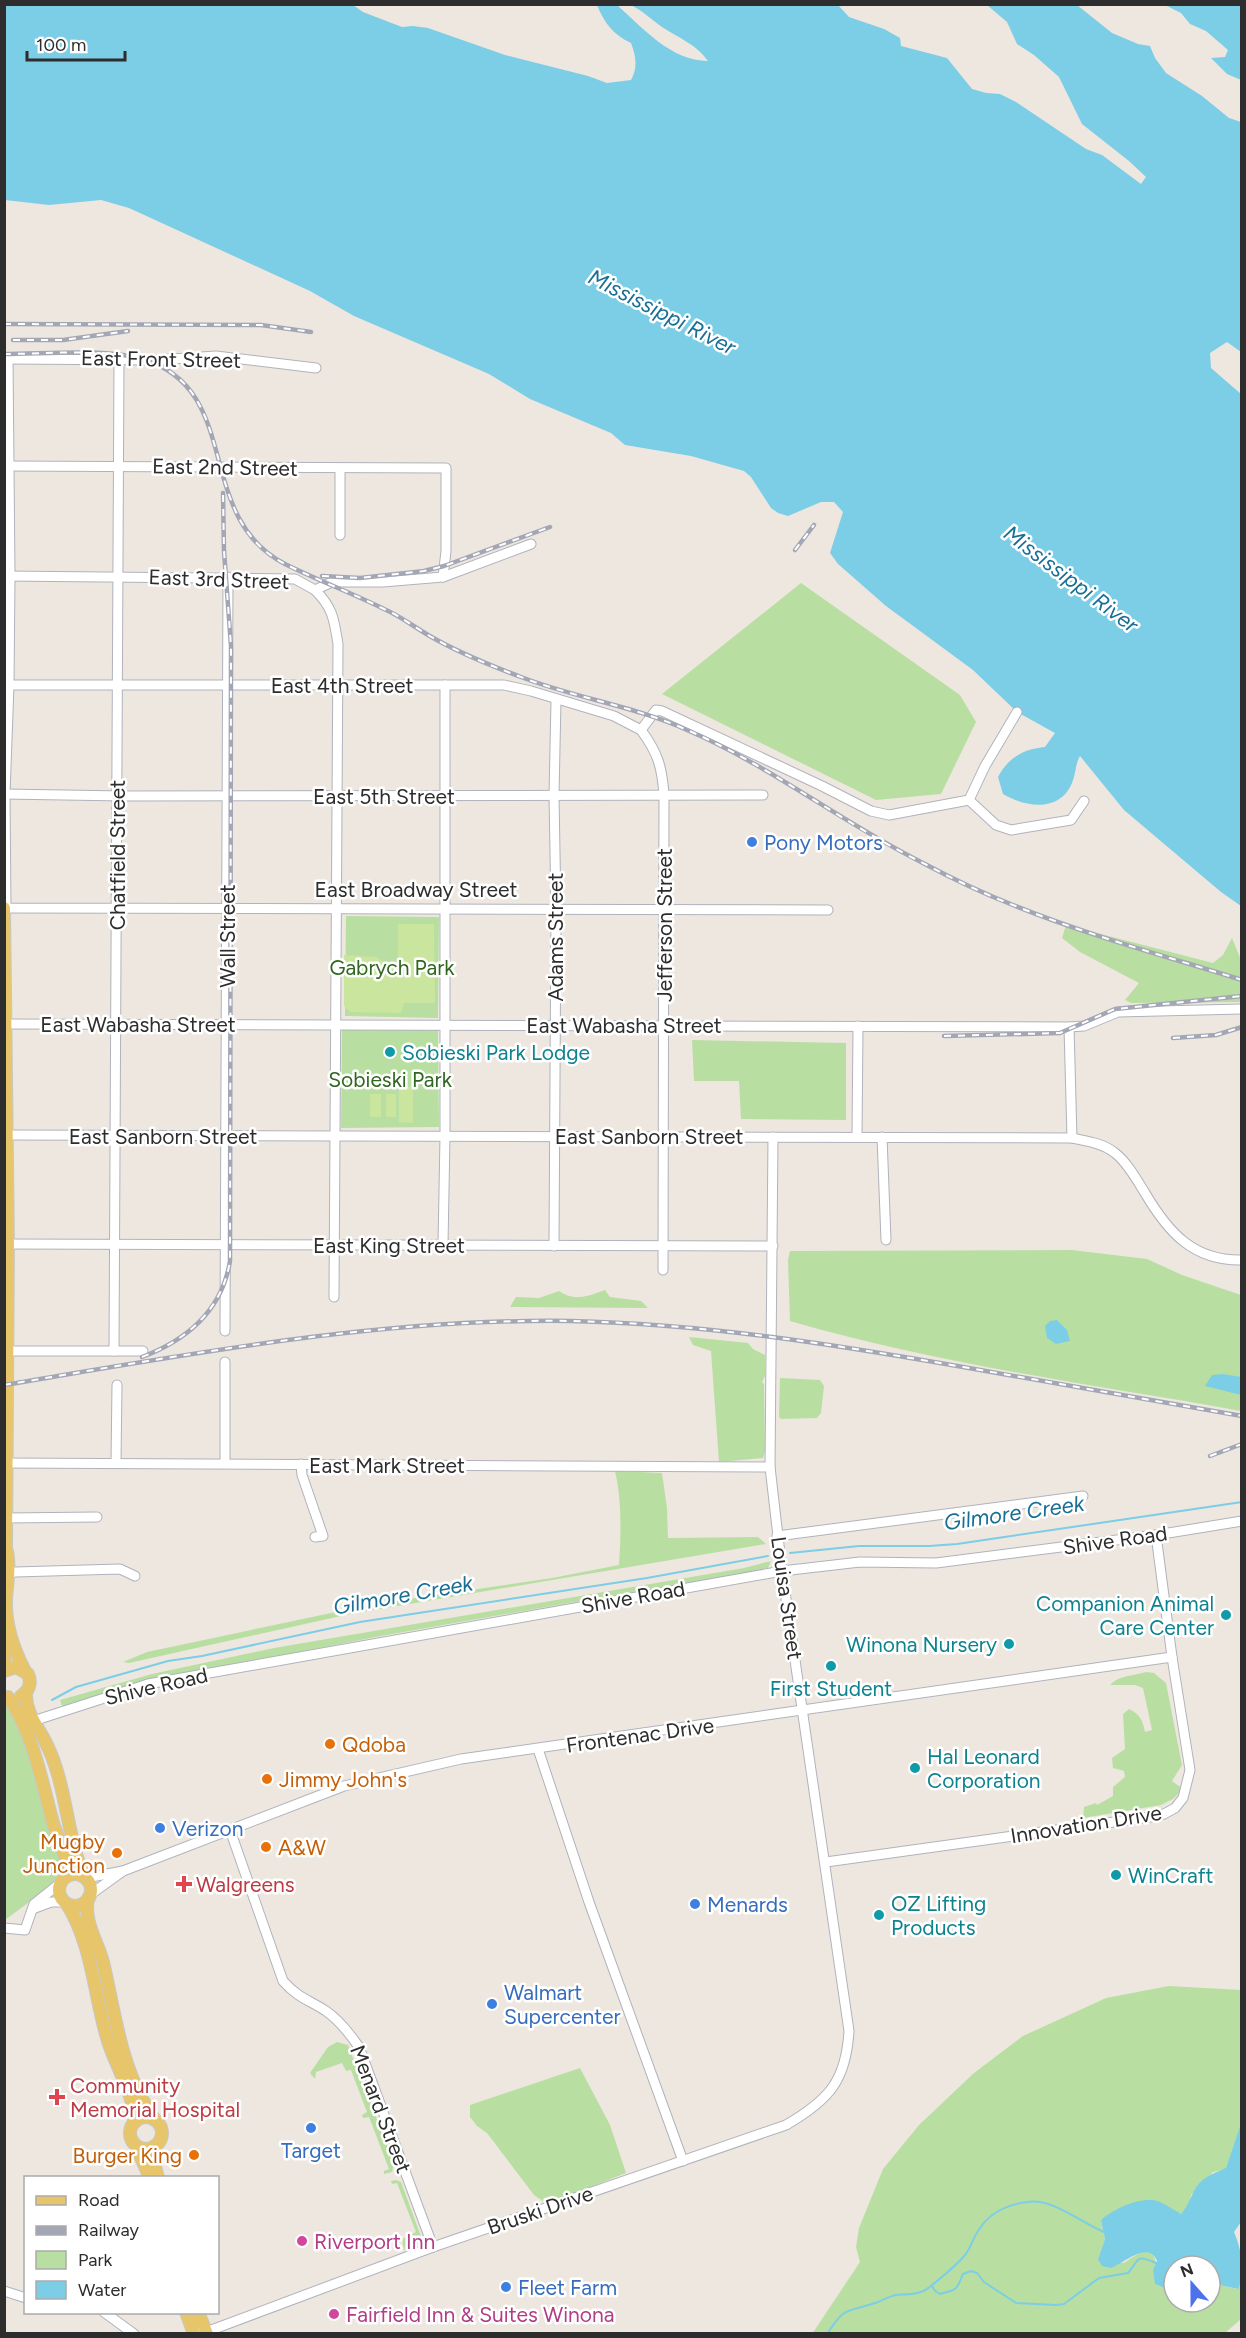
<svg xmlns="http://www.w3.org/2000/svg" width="1246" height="2338" viewBox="0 0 1246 2338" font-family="Figtree,sans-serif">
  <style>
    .green { fill: #b8dfa1 }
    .pitch { fill: #c9e59e }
    .water { fill: #7ccde6 }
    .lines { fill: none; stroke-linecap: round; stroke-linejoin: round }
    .stream { stroke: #7ccde6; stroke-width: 2 }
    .minor-casing { stroke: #b0b3bc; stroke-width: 11 }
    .major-casing { stroke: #c8c8c8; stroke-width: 14 }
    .minor { stroke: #fff; stroke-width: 9 }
    .major { stroke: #e7c66b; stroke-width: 12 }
    .rail-casing { stroke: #a3a6b5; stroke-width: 4.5 }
    .rail { stroke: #fff; stroke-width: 2; stroke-dasharray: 7; stroke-linecap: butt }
    .shop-dot { fill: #3f7fe0; stroke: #fff; stroke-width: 2 }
    .culture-dot { fill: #0f9aa8; stroke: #fff; stroke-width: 2 }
    .food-dot { fill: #e8710a; stroke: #fff; stroke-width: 2 }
    .health-dot { fill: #e0444e; stroke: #fff; stroke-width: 2 }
    .hotel-dot { fill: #d1479c; stroke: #fff; stroke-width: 2 }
    .labels { text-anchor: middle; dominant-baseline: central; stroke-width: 5; stroke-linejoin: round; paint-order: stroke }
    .street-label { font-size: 21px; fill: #2d2d2d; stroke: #fff }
    .shop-label { font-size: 21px; fill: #366cbe; stroke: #fff; text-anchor: start }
    .park-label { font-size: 21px; fill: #316620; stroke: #fff }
    .culture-label { font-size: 21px; fill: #0d838f; stroke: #fff; text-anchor: start }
    .food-label { font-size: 21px; fill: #c56008; stroke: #fff; text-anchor: start }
    .health-label { font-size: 21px; fill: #be3a42; stroke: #fff; text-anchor: start }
    .hotel-label { font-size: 21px; fill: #b23c85; stroke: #fff; text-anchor: start }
    .water-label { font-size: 22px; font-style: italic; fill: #186e95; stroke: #fff }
  </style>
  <rect width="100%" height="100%" fill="#ede7e0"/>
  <!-- green -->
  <g class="green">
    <polygon points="801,583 960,695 976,722 941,794 876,800 662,694"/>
    <polygon points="346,916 439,917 438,1018 345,1016"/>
    <polygon points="1066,925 1213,963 1223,955 1232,938 1241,960 1241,1002 1131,1003 1125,1000 1139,983 1080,952 1062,938"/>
    <polygon points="342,1030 438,1030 439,1127 341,1128"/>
    <polygon points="692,1040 846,1043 846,1120 741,1119 739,1081 694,1081"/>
    <path d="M1072,1250L1147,1259L1182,1275L1241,1295V1411C1090,1384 937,1364 790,1321L788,1260L790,1251Z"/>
    <path d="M605,1290L610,1297L641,1301L648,1308L510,1307L516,1297L539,1298L559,1291C574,1302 589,1296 605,1290Z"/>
    <polygon points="689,1337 748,1343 753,1349 765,1355 765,1376 762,1382 764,1384 765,1451 763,1458 719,1462 711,1351 693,1345"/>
    <polygon points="780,1378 820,1380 824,1386 821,1413 817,1418 781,1419 779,1417"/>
    <path d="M615,1471L662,1473L667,1508L668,1538L758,1537L766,1544L350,1614L129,1663L123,1662L147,1652L369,1605L552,1578L619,1565C621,1535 622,1500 615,1471Z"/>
    <polygon points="771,1561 768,1568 381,1636 150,1681 62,1706 60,1700 152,1674 274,1648 744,1568"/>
    <path d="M1146,1672L1154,1673L1166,1683L1182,1765L1172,1781L1183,1789L1173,1799L1161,1805L1083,1818L1084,1807L1096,1803L1097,1805L1113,1796V1787L1125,1777L1124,1771L1113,1768L1112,1758L1125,1749L1123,1714L1129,1709C1140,1714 1143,1721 1145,1732L1152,1730L1143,1688L1135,1685H1110C1119,1675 1134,1676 1146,1672Z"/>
    <polygon points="4,1703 14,1712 24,1736 62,1865 56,1882 5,1920"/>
    <path d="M1169,1986L1241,1990V2123L1226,2169L1213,2172L1191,2195L1189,2205L1181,2214C1142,2193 1137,2200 1101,2220L1105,2239L1098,2259L1124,2263C1154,2241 1158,2252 1155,2283L1168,2289L1174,2284V2302H1210V2283L1237,2289L1241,2282V2319L1225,2333L812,2334L860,2262L856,2247L859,2228L883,2169L919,2125L974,2073L1023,2036L1106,1998Z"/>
    <polygon points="337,2042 348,2045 394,2163 392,2172 384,2174 384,2171 389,2169 369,2117 363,2118 362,2115 367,2112 351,2070 346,2071 342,2063 316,2072 315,2079 310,2073 328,2047"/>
    <polygon points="580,2068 610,2125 626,2173 547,2204 534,2195 487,2133 477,2126 470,2117 470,2105"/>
    <polygon points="396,2180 401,2182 423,2242 420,2248 408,2251 404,2250 402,2239 416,2232 397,2183 392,2184 391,2181"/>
  </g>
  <!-- pitch -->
  <g class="pitch">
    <polygon points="398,924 434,924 435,1003 404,1003 401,1013 350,1012 344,1006 344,955 376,957 398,971"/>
    <polygon points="399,1087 413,1087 413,1123 399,1122"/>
    <rect x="370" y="1094" width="11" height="23"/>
    <rect x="386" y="1094" width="10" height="23"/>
  </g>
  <!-- water -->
  <g class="water">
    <path d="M5,5H353L363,12L402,27L413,26L428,28L505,55L588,76L607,83L631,80C638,68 636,56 631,43C613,35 604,22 597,5H617C643,28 671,61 708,61C697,45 679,38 662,27C652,20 643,11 631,5H838L849,17L884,29L900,38L901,46L947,58L972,89L986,93L1000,94L1016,102L1086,149L1102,155L1141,184L1146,177L1129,161L1082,124L1059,77L1034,55L1017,44L1007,22L987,5H1077L1112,33L1138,44L1150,46L1155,58L1166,73L1202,96L1229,118L1241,122V352L1227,342L1210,353L1211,368L1241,394V906L1221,892L1124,810L1080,756C1075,764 1076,774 1072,783C1060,812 1027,808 1003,794L998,777C1008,758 1023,749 1045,747L1055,733L1017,712L973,670L886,606L838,564L830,553L843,512L834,502H821L788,516L778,513L771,508L751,477L744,471L691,456L625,445L611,433L530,399L489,374L354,316L310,291L129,208L101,200L49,205L5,200Z"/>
    <polygon points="1165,5 1241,5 1241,80 1227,74 1211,58 1225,57 1228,50 1206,31 1190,24 1181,13"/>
    <polygon points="1057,1320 1067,1330 1070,1341 1056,1344 1047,1338 1045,1326 1050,1321"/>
    <polygon points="1223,1374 1241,1377 1241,1395 1205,1386 1212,1375"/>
    <path d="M1241,2123V2222L1234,2232C1241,2248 1246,2272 1238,2289L1210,2283V2266H1174V2284L1168,2289L1155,2284L1153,2270L1157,2261C1149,2240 1124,2263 1111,2268L1102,2266L1098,2259L1105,2239L1101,2220C1114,2209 1142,2195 1160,2202C1167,2205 1174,2210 1181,2214C1187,2207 1189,2201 1193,2193C1200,2178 1212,2174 1226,2168Z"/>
  </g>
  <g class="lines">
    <!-- stream -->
    <g class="stream">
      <polyline points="790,1553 859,1546 929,1546 957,1544 1242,1502"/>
      <polyline points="52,1700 76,1687 168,1661 202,1656 360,1622 647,1578 768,1556"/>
      <path d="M932,2286L935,2291L940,2294C959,2289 956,2290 963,2274L971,2271L977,2273L984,2282L1016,2303L1056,2305L1064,2304L1099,2278L1128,2273C1140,2259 1135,2254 1156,2263"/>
      <path d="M827,2334C846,2305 846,2313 875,2303C882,2301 889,2296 896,2295C909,2294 921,2295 931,2286C942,2277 956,2266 965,2255C971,2248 973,2238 978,2231C989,2213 1008,2204 1028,2202C1053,2198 1081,2223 1104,2232"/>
    </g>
    <!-- minor casing -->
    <g class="minor-casing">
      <g id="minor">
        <polyline points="4,359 157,360 216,356 316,368"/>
        <polyline points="8,359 10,576 9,685 5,794 6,908 828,910"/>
        <polyline points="6,466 446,468 446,551 443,577"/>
        <polyline points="340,535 340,469"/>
        <polyline points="4,576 295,579 315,590 332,582 383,582 443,577 531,544"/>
        <path d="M315,590C333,608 334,619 338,644L334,1297"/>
        <polyline points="5,685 504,685 531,691 614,716 641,730 656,710 662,711 822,786 871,811 889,815 969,800 985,766 1017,712"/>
        <path d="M641,730C658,753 662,767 664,795L663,1270"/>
        <polyline points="4,794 124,796 763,795"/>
        <polyline points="969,800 996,825 1011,830 1071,820 1084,801"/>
        <polyline points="4,1024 1069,1027 1084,1026 1118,1012 1242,1009"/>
        <polyline points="1069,1027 1072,1138"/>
        <path d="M4,1135L1072,1138C1086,1141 1103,1143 1115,1153C1127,1162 1137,1180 1145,1193C1168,1232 1193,1261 1242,1260"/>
        <polyline points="857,1137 858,1026"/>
        <polyline points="882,1137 886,1240"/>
        <polyline points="4,1244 773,1246"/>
        <polyline points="443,1245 445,1136 445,685"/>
        <polyline points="554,1246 556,909 554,796 556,700"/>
        <polyline points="225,1331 228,577"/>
        <polyline points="4,1351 143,1351"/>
        <polyline points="114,1351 119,358"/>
        <polyline points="116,1462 117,1385"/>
        <polyline points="4,1463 770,1467"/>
        <polyline points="225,1463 225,1362"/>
        <polyline points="301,1464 302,1475 323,1536 315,1537"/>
        <polyline points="7,1518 97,1517"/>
        <polyline points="777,1536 1083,1496"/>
        <polyline points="8,1574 15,1572 120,1569 135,1576"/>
        <polyline points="33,1721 148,1684 782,1571 860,1562 936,1563 1156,1535 1242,1521"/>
        <polyline points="538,1749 589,1902 683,2161"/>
        <path d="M230,1830L283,1981C298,1998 309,2000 326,2011C339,2020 350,2034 359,2047L433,2247"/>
        <polyline points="826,1862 1150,1817 1164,1814 1175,1808 1183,1798 1190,1770 1172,1657 1156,1535"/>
        <polyline points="86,1878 123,1871"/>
        <polyline points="91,1894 123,1871 344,1786 461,1759 1172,1657"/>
        <polyline points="35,1908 51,1902 64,1902"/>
        <polyline points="4,1928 25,1930 34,1904 59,1884"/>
        <polyline points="4,2291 26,2298"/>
        <polyline points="104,2312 134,2334"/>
        <path d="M202,2330L206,2332L433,2247L786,2125C829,2100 846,2081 849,2031L782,1571L770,1467L773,1137"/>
      </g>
    </g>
    <!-- major casing -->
    <g class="major-casing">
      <g id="major">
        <path d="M4,908L8,1244L6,1548C11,1564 7,1583 6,1599C5,1625 13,1648 25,1671"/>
        <polyline points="4,1646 5,1670"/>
        <path d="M4,1671L16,1667L28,1674C32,1683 29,1691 21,1696"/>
        <path d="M26,1692C25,1713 38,1726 46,1743C67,1785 66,1834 84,1877"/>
        <path d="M8,1697C33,1733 41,1778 52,1819C57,1839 70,1857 65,1877"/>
        <circle cx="75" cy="1890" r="16"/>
        <path d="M88,1899C83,1921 98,1942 103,1962C116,2017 121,2073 155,2120"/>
        <path d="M67,1904C92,1944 94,1994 107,2038C115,2066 134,2093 135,2122"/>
        <circle cx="146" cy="2133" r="16"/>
        <polyline points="136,2146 150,2178"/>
        <polyline points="155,2146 154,2162 158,2178"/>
        <polyline points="186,2312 194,2334"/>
        <polyline points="198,2312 207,2334"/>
      </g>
    </g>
    <!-- minor -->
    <use href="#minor" class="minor"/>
    <!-- major -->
    <use href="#major" class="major"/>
    <!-- rail casing -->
    <g class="rail-casing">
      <g id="rail">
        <polyline points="4,324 261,325 311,332"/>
        <polyline points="13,340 63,340 128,331"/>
        <path d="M4,354C46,354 103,348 142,359C245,389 192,516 285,564C317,580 352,593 384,609C400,616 413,626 428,635C457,652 489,665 521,677C575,698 634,706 687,730C769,765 841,822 921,862C951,878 982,893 1013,905C1087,935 1165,956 1242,980"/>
        <polyline points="795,550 814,525"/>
        <polyline points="322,576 360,578 424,571 444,566 550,527"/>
        <polyline points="944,1036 1060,1033 1115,1009 1242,996"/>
        <polyline points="1173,1038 1216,1035 1242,1027"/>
        <path d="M142,1357C187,1340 222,1310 230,1261L231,646L224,551L223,493"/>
        <path d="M4,1385C190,1354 382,1318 571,1321C706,1324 831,1344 963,1367C1056,1383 1149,1400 1242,1416"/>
        <polyline points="1210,1456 1242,1444"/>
      </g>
    </g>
    <!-- rail -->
    <use href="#rail" class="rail"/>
  </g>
  <!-- markers -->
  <g class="shop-dot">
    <circle cx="752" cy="842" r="6"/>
    <circle cx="160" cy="1828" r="6"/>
    <circle cx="695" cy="1904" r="6"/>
    <circle cx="492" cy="2004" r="6"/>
    <circle cx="311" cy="2128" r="6"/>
    <circle cx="506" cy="2287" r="6"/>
  </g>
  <g class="culture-dot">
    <circle cx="390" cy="1052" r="6"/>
    <circle cx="1226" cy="1615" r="6"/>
    <circle cx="1009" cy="1644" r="6"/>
    <circle cx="831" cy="1666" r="6"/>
    <circle cx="915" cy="1768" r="6"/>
    <circle cx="1116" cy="1875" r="6"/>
    <circle cx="879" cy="1915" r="6"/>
  </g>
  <g class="food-dot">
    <circle cx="330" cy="1744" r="6"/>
    <circle cx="267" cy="1779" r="6"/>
    <circle cx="266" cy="1847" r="6"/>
    <circle cx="117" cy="1853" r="6"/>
    <circle cx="194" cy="2155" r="6"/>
  </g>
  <g class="health-dot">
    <path d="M181 1875h6v6h6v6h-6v6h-6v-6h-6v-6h6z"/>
    <path d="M54 2088h6v6h6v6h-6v6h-6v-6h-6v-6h6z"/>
  </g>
  <g class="hotel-dot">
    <circle cx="302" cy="2241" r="6"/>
    <circle cx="334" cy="2314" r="6"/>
  </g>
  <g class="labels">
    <!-- street labels -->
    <g class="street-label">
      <text transform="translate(161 359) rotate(1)">East Front Street</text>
      <text transform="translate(225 467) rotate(1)">East 2nd Street</text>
      <text transform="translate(219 579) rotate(2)">East 3rd Street</text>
      <text x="342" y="685">East 4th Street</text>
      <text x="384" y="796">East 5th Street</text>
      <text transform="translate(117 855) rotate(-90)">Chatfield Street</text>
      <text x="416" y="889">East Broadway Street</text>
      <text transform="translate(664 925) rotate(-90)">Jefferson Street</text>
      <text transform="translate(227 936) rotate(-90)">Wall Street</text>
      <text transform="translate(555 937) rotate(-90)">Adams Street</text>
      <text x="138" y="1024">East Wabasha Street</text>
      <text x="624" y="1025">East Wabasha Street</text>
      <text x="163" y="1136">East Sanborn Street</text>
      <text x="649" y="1136">East Sanborn Street</text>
      <text x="389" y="1245">East King Street</text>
      <text x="387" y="1465">East Mark Street</text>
      <text transform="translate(1115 1540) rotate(-8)">Shive Road</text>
      <text transform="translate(633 1597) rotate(-10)">Shive Road</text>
      <text transform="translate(787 1598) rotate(82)">Louisa Street</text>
      <text transform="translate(156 1686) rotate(-13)">Shive Road</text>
      <text transform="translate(640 1735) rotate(-8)">Frontenac Drive</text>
      <text transform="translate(1086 1824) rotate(-9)">Innovation Drive</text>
      <text transform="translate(381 2109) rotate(69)">Menard Street</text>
      <text transform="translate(540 2210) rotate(-19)">Bruski Drive</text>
    </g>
    <!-- shop labels -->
    <g class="shop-label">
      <text x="764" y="842">Pony Motors</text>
      <text x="172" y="1828">Verizon</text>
      <text x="707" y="1904">Menards</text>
      <text x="504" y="1992">Walmart<tspan x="504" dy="24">Supercenter</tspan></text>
      <text x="311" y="2150" text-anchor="middle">Target</text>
      <text x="518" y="2287">Fleet Farm</text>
    </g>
    <!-- park labels -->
    <g class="park-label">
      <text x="392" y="967">Gabrych Park</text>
      <text x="390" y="1079">Sobieski Park</text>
    </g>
    <!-- culture labels -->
    <g class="culture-label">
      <text x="402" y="1052">Sobieski Park Lodge</text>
      <text x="1214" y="1603" text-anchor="end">Companion Animal<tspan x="1214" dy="24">Care Center</tspan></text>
      <text x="997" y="1644" text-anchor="end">Winona Nursery</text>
      <text x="831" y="1688" text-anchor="middle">First Student</text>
      <text x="927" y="1756">Hal Leonard<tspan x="927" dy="24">Corporation</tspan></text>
      <text x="1128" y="1875">WinCraft</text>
      <text x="891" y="1903">OZ Lifting<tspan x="891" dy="24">Products</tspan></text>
    </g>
    <!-- food labels -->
    <g class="food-label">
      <text x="342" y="1744">Qdoba</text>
      <text x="279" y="1779">Jimmy John's</text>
      <text x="105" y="1841" text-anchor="end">Mugby<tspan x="105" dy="24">Junction</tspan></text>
      <text x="278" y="1847">A&amp;W</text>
      <text x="182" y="2155" text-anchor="end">Burger King</text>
    </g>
    <!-- health labels -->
    <g class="health-label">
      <text x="196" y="1884">Walgreens</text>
      <text x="70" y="2085">Community<tspan x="70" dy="24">Memorial Hospital</tspan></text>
    </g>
    <!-- hotel labels -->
    <g class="hotel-label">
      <text x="314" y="2241">Riverport Inn</text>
      <text x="346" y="2314">Fairfield Inn &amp; Suites Winona</text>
    </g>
    <!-- water labels -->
    <g class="water-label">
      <text transform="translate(662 312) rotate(27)">Mississippi River</text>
      <text transform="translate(1071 579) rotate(37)">Mississippi River</text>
      <text transform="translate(1014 1513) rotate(-8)">Gilmore Creek</text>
      <text transform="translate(403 1595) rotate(-10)">Gilmore Creek</text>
    </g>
  </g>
  <!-- border -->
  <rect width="1246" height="2338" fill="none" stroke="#2d2d2d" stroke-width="12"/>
  <!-- legend -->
  <rect x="24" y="2176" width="195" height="138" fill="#ffffff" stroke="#ababab" stroke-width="1.5"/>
  <rect x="36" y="2196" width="30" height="9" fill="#e7c66b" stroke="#ababab" stroke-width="1.5"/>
  <text x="78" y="2206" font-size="18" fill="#2d2d2d">Road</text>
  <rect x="36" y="2226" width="30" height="9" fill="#a3a6b5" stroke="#ababab" stroke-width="1.5"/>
  <text x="78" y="2236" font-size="18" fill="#2d2d2d">Railway</text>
  <rect x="36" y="2251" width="30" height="18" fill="#b8dfa1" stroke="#ababab" stroke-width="1.5"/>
  <text x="78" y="2266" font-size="18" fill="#2d2d2d">Park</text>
  <rect x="36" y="2281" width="30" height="18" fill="#7ccde6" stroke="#ababab" stroke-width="1.5"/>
  <text x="78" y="2296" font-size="18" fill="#2d2d2d">Water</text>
  <!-- north arrow -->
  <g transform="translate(1192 2284) rotate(339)"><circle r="28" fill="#ffffff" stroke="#ababab" stroke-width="1.5"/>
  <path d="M0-4.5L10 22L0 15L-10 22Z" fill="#4d70ed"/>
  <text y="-9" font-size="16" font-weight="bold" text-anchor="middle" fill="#2d2d2d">N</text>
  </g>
  <!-- scale -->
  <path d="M27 51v9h98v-9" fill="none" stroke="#2d2d2d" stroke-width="3"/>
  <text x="36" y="51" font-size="18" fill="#2d2d2d" stroke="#ffffff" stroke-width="4.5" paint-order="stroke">100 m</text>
</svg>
